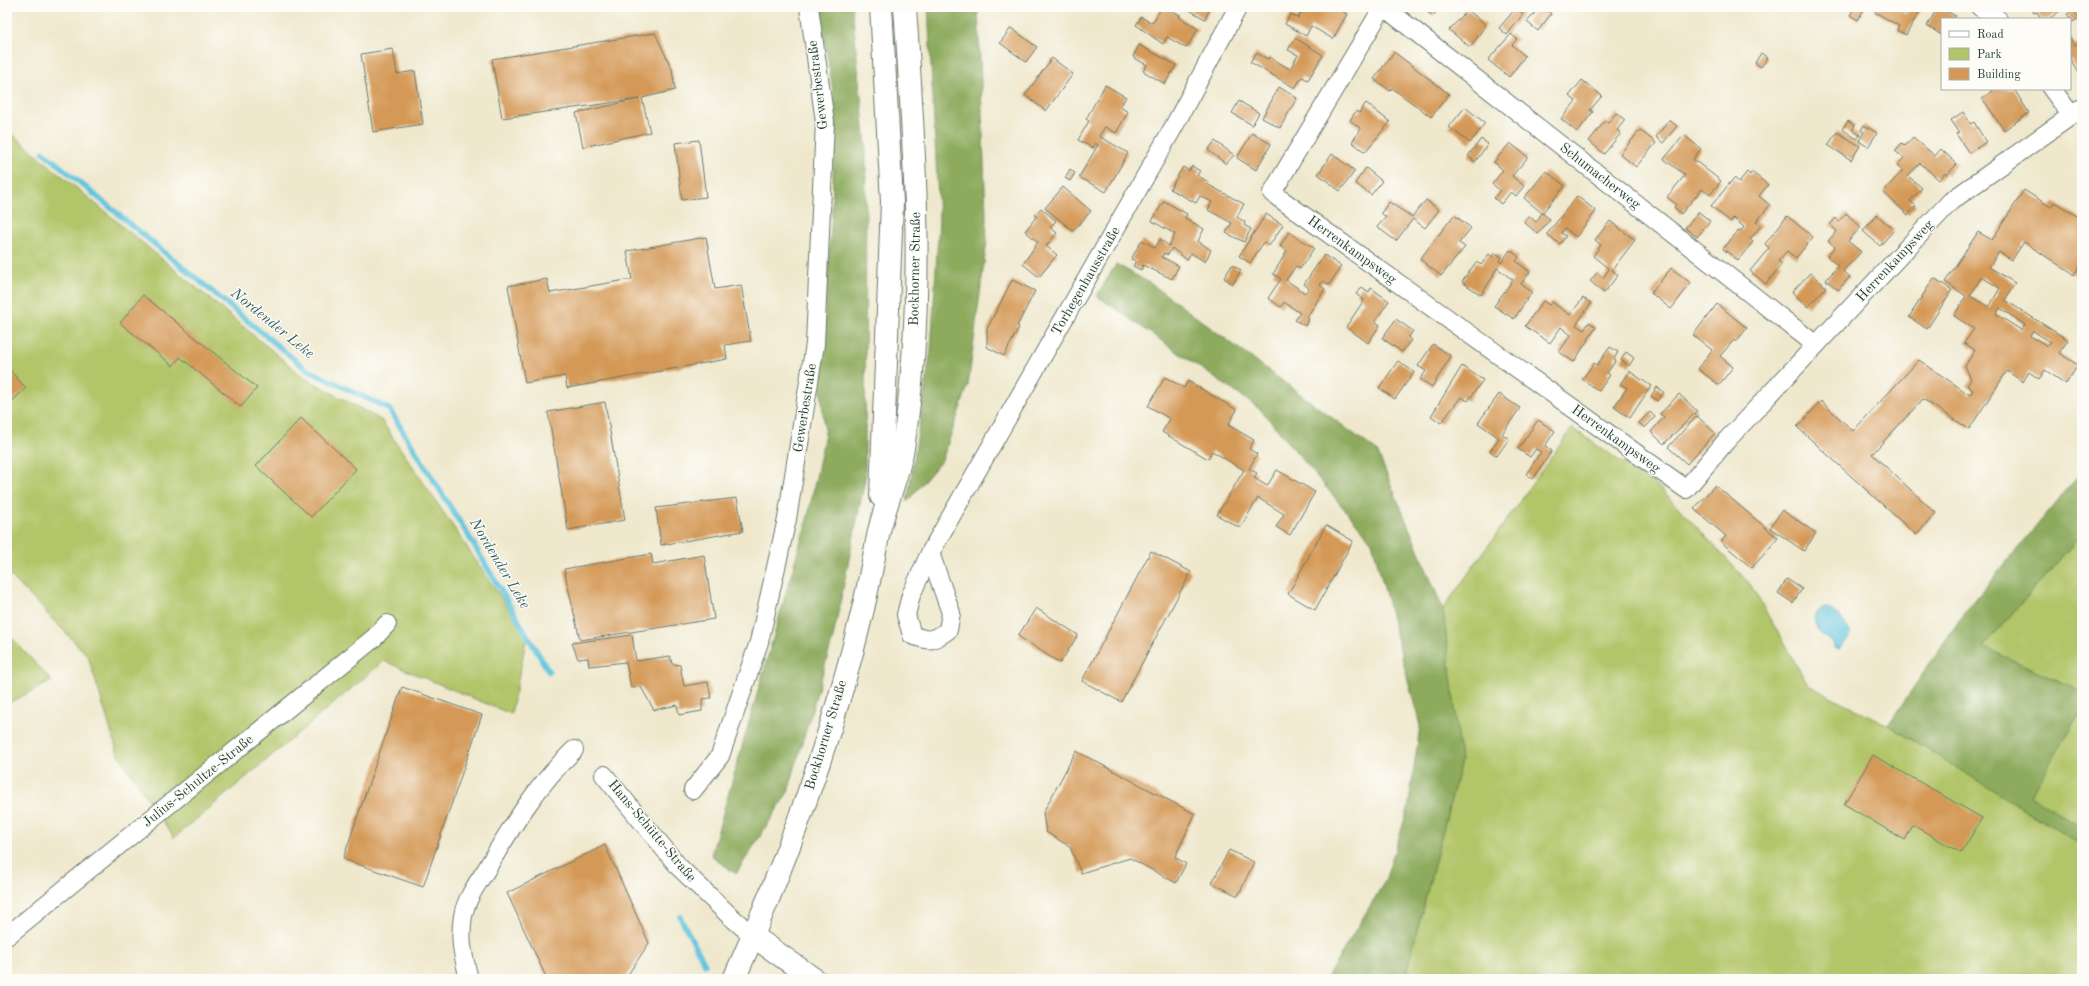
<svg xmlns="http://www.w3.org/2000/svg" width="2089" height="986" viewBox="0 0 2089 986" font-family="'Old Standard TT',serif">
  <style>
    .green { fill: #b2c569; stroke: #68814e }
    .forest { fill: #8daa5d; stroke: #567448 }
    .water { fill: #60c4de; stroke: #408089 }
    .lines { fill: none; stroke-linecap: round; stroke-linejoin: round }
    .stream { stroke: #60c4de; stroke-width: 5.5 }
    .building { fill: #d49957; fill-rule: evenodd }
    .minor-casing { stroke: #68796a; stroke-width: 20 }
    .tertiary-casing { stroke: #68796a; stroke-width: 24 }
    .primary-casing { stroke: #68796a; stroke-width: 24 }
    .minor { stroke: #fff; stroke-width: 18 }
    .tertiary { stroke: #fff; stroke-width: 22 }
    .primary { stroke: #fff; stroke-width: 22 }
    .labels { text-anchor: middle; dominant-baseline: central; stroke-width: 3; stroke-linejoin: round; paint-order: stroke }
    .street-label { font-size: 14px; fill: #1f3d34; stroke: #fdfcf7 }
    .water-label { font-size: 15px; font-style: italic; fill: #2f5f5e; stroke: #fdfcf7 }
  </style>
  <rect width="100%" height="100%" fill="#fdfcf7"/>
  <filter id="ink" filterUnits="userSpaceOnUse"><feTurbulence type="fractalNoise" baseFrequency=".025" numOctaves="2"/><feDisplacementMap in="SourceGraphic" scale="8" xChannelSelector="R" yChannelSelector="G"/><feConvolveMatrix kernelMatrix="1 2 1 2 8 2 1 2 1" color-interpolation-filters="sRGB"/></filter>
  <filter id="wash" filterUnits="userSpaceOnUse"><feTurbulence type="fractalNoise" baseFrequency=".012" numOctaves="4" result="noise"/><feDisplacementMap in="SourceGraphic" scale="16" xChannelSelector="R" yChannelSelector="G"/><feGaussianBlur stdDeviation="0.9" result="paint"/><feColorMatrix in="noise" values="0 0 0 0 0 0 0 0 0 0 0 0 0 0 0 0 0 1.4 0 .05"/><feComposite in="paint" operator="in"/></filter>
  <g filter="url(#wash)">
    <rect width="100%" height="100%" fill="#efe8cd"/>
    <!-- green -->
    <g class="green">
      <polygon points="7,130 305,378 381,420 527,636 511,714 384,661 174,838 118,754 88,656 7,572"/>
      <polygon points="1572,428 1662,490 1750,584 1808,685 1888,725 2082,845 2082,979 1415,979 1406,973 1461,761 1443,609"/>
      <polygon points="2082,534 2082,691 1983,647"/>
      <polygon points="7,633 52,681 7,704"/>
      <polygon points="2079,715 2082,717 2082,828 2030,795"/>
    </g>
    <!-- forest -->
    <g class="forest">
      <polygon points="819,7 852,7 866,147 865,480 833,638 788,792 736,874 711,855 808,516 825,434 820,380 832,212 835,103"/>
      <polygon points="928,7 978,7 987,240 968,386 942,460 907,502 931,350 939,219"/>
      <polygon points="1116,264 1153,285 1377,451 1443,609 1461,761 1406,973 1400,979 1326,979 1385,881 1408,809 1420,726 1372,542 1261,410 1097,296"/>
      <polygon points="2079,475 2082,477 2082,534 1983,647 2082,691 2082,717 2079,715 2030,795 2082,828 2082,845 1888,725 1964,613"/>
    </g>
    <!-- water -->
    <path class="water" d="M1824,607C1837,611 1845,622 1851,634L1849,639L1839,649L1834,648L1832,642C1822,637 1812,626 1815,614Z"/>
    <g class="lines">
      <!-- stream -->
      <g class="stream">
        <polyline points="43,152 306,369 389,409 468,535 549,672"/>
        <polyline points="680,917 705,964"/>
      </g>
    </g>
    <g id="blocks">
      <!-- building -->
      <g class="building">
        <polygon points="1162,7 1165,7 1180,15 1179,17 1198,29 1186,48 1167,37 1163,44 1136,25 1141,17 1152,23"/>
        <polygon points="1184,7 1211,7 1205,19"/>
        <polygon points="1304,7 1335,7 1347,14 1333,39 1311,26 1306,36 1285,24 1291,14 1298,18"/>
        <polygon points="1421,7 1440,7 1433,16"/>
        <polygon points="1540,7 1543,7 1551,14 1538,31 1527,22"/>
        <polygon points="1855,7 1865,7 1858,20 1850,15"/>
        <polygon points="1878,7 1904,7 1902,12 1906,14 1911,7 1920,11 1906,35 1897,30 1899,26 1875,12"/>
        <polygon points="1938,7 1956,16 1954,19 1942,19 1942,35 1927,26"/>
        <polygon points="2030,7 2058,7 2060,11 2049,19 2041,19 2037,12 2034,13"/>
        <polygon points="1516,8 1523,14 1507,35 1499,28"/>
        <polygon points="1468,10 1486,25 1470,47 1449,30"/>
        <polygon points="2074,10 2079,18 2073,22 2067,14"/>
        <polygon points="1011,28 1037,47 1026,62 1000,43"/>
        <polygon points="655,33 672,69 675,90 642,98 650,132 583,147 576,113 639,99 502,118 492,59"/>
        <polygon points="1511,34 1517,39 1512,45 1525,56 1509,77 1488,60"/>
        <polygon points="1295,38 1323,55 1308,80 1302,77 1295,88 1250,62 1256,53 1268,59 1269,57 1290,69 1298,55 1288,50"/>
        <polygon points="2070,38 2075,45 2082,40 2082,78 2070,59"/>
        <polygon points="1139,45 1176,65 1165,84 1143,71 1147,65 1133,57"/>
        <polygon points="393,49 397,74 415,71 423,124 373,132 361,54"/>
        <polygon points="1394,52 1449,94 1431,117 1392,88 1390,91 1374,79"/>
        <polygon points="1761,53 1768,58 1761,67 1755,63"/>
        <polygon points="1052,58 1073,74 1046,111 1025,95"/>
        <polygon points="1582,80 1602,96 1590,110 1593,112 1577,132 1561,119 1576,101 1569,96"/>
        <polygon points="1105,85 1126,97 1120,107 1128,112 1116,133 1105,127 1099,136 1128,153 1106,192 1079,177 1098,145 1095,143 1093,148 1078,140 1089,121 1086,119"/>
        <polygon points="1279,87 1297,98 1280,128 1262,118"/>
        <polygon points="1992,89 2014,89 2029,113 2004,130 1982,98 1993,91"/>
        <polygon points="1239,101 1259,113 1252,125 1232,113"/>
        <polygon points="1366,103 1390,122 1365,152 1352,142 1361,129 1350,120 1356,111 1359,113"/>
        <polygon points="1465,107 1485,123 1470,143 1449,127"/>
        <polygon points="1963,112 1971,124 1974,122 1986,142 1969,153 1956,134 1959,132 1951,120"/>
        <polygon points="1616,113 1625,120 1617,130 1621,133 1604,154 1589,141 1605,121 1608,123"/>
        <polygon points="1669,120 1677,126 1663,143 1656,137"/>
        <polygon points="1848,121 1855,126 1852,130 1860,135 1857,139 1842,129"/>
        <polygon points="1864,125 1877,133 1868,147 1859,141 1864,132 1861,130"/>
        <polygon points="1640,130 1656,143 1636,167 1620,154"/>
        <polygon points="1837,132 1860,146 1851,160 1828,145"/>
        <polygon points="1252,133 1271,144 1256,170 1237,158"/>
        <polygon points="1684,135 1701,149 1693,159 1721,181 1710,195 1702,189 1681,214 1674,207 1676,204 1667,197 1685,175 1664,159"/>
        <polygon points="1913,137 1935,156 1941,149 1957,164 1947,175 1945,173 1939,180 1920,163 1908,176 1922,188 1910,201 1916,206 1908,215 1883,192 1903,170 1897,165 1904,158 1895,151 1902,143 1905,146"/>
        <polygon points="1481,139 1488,144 1475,162 1468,156"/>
        <polygon points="699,140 706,197 682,200 675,143"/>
        <polygon points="1215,141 1234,155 1226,164 1208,150"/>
        <polygon points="1510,143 1528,157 1512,176 1524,186 1516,196 1511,192 1501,204 1494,198 1500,190 1492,184 1503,170 1494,162"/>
        <polygon points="1332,154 1355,171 1340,191 1318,174"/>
        <polygon points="1192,166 1200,171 1197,175 1208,182 1207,184 1244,204 1237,217 1245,222 1244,225 1251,229 1244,242 1226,233 1232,223 1208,210 1212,202 1200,196 1196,203 1170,189 1183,167 1189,171"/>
        <polygon points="1366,168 1382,181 1371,195 1355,183"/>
        <polygon points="1070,169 1075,173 1070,181 1065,178"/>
        <polygon points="1546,171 1565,186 1542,213 1550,219 1538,234 1524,222 1529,216 1536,222 1542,213 1524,198"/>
        <polygon points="1747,172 1750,175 1752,172 1768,185 1759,196 1770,205 1756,222 1761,226 1750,239 1753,242 1738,260 1723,249 1739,230 1741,231 1744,227 1733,218 1731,222 1711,206 1734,178 1739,182"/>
        <polygon points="1063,187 1091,211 1073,231 1045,208"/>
        <path d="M2024,190L2051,207L2054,202L2082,219V262L2074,275L2024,242L2012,260L1999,252L1989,267L2015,283L2005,300L2068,340L2059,353L2078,365L2066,384L2045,370L2039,379L2029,372L2023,382L2007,371L1969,429L1923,399L1872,454L1936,513L1916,535L1797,427L1821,401L1853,431L1919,360L1970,395L1973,390L1967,386L1971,379L1965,366L1975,350L1964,343L1974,329L1954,316L1966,296L1945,282L1978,232L1992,240ZM1981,277L2000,288L1989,307L1970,296ZM2000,308L2025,325L2021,330L1996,314ZM2033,331L2051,342L2048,346L2030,336Z"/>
        <polygon points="1577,196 1596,211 1576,237 1565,228 1561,233 1566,236 1560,244 1547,234"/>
        <polygon points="1426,200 1439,210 1425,228 1413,219 1396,241 1377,227 1386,217 1381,213 1389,202 1412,217"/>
        <polygon points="1164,201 1187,214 1185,218 1204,229 1198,241 1211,250 1205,262 1191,253 1187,260 1172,248 1168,255 1164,253 1162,257 1179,266 1172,279 1143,265 1141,270 1133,266 1136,261 1131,259 1142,240 1155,248 1160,239 1169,246 1175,234 1152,221"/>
        <polygon points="1041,208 1056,221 1050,227 1057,233 1046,246 1057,255 1039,277 1023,264 1038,242 1025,231 1037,216 1035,215"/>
        <polygon points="1699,212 1710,221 1697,237 1685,228"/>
        <polygon points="1846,213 1861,227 1848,241 1861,252 1843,271 1850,277 1838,290 1826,280 1838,266 1827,256 1835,247 1828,241 1837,231 1830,225 1836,218 1839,221"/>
        <polygon points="1266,214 1283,225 1269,246 1264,242 1250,263 1239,256"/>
        <polygon points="1454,215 1471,228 1459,243 1465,247 1441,276 1420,259"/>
        <polygon points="1877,215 1894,230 1880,246 1863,231"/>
        <polygon points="1787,216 1813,237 1796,258 1787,251 1778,261 1782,264 1766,284 1750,271 1769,248 1765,244"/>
        <polygon points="1610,221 1635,240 1612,270 1618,275 1604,293 1590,281 1597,273 1603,278 1609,269 1593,256 1601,245 1595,240"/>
        <polygon points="1289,232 1314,248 1300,269 1296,266 1286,280 1305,293 1309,288 1304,284 1324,255 1341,266 1329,285 1323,281 1320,285 1325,289 1307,317 1309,319 1305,326 1295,320 1300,313 1284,302 1281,307 1268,298 1281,279 1273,274 1287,251 1280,246"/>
        <polygon points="706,237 715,289 741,285 751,341 725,345 727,359 567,388 565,376 525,383 508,286 547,279 550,293 632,279 627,251"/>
        <polygon points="1510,250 1519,257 1516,261 1530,272 1521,284 1532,292 1514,319 1494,306 1513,280 1497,268 1493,274 1494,275 1481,295 1462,282 1476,262 1481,265 1489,254 1493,257 1495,253 1502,257 1499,261 1501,263"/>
        <polygon points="1232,265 1241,270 1233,284 1224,278"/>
        <polygon points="1671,268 1691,283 1671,309 1651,293"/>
        <polygon points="1810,273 1826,287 1808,307 1792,292"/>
        <polygon points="1934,278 1952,290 1927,329 1909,317"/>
        <polygon points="1012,280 1035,291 1017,326 1019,327 1004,356 987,347 987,329"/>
        <polygon points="1362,287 1369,292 1371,288 1389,301 1375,321 1380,325 1368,343 1346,327 1364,300 1356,294"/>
        <polygon points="143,295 257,388 241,407 180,357 173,366 120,323"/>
        <polygon points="1583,298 1591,303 1576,325 1584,330 1589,322 1596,327 1574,362 1559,352 1571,335 1561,327 1550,343 1525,326 1543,301 1549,305 1552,302 1570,315"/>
        <polygon points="1717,304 1747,328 1736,342 1734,340 1720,356 1733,367 1719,385 1698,369 1712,350 1693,335"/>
        <polygon points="1396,319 1413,331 1408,338 1411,340 1402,352 1382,338"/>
        <polygon points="1433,344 1451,356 1432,387 1420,379 1426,371 1418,366"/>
        <polygon points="1610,347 1618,352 1614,359 1616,360 1607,373 1610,375 1599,391 1582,379 1594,363 1597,365"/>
        <polygon points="1626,352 1634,358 1629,366 1621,360"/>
        <polygon points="1398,361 1414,372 1395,399 1379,388"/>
        <polygon points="1462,366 1483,380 1468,401 1461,397 1441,423 1431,416"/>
        <polygon points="7,367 26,388 7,406"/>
        <polygon points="1629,371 1651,386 1630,418 1614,407 1627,388 1620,384"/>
        <polygon points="1165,377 1184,388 1188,381 1237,410 1228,425 1254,440 1249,449 1257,454 1249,469 1257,473 1254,478 1267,486 1277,470 1315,492 1290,535 1276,527 1284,514 1258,498 1240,528 1217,515 1244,470 1212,451 1208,459 1162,432 1170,419 1148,406"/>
        <polygon points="1657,387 1664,392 1657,401 1651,396"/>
        <polygon points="1499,394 1520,408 1502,434 1509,439 1497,456 1490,451 1499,438 1478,423"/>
        <polygon points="1679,394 1697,411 1664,444 1651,432 1664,417 1660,414"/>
        <polygon points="605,402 625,520 568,530 548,412"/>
        <polygon points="1650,412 1655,417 1645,428 1639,423"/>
        <polygon points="1697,416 1715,433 1687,464 1668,447"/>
        <polygon points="301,418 356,469 311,517 256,466"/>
        <polygon points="1538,420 1555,431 1545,446 1552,451 1533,479 1526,474 1541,452 1536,449 1530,457 1518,449"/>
        <polygon points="1715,485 1778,538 1752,568 1721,542 1726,536 1694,509"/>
        <polygon points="737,498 743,531 661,545 656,508"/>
        <polygon points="1782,510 1816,533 1804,551 1770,528"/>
        <polygon points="1326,525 1353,541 1315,610 1288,594"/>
        <polygon points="1151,551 1191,572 1121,702 1082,681"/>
        <polygon points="651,554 653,564 704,555 714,619 580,640 564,569"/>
        <polygon points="1787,579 1802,589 1793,603 1778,593"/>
        <polygon points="1036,608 1078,635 1060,663 1018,636"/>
        <polygon points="632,635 636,661 670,656 672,664 680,665 684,686 708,682 711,698 702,699 702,711 679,715 677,705 654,710 641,687 631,688 626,662 589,666 588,658 578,659 572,643"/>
        <polygon points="402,687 482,715 423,887 343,859"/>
        <polygon points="1076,751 1195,814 1175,857 1186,864 1176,883 1130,858 1081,873 1070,847 1046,832 1043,813"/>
        <polygon points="1873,755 1982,818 1961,853 1913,825 1905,840 1844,804"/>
        <polygon points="605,845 649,943 625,979 547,979 507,893"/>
        <polygon points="1229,850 1254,862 1238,896 1212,883"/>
      </g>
    </g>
  </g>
  <g filter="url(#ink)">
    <use href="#blocks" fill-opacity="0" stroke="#68796a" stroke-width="1"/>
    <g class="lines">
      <!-- minor casing -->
      <g class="minor-casing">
        <g id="minor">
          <polyline points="1383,7 1272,193 1686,489 1726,441 1951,201 2082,108"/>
          <polyline points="1384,7 1816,345"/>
          <polyline points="1980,7 1998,19"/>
          <polyline points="2052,89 2071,115"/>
          <path d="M930,553L951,613L948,630C934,641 929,642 912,635L906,615L911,595L930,553L1173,128L1238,7"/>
          <polyline points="604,775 679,867 730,916 753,936"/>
          <polyline points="693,790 720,756 759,642 787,519 815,344 825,122 809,7"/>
          <polyline points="7,936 374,638 387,624"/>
          <path d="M469,979C463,954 459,942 463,916C466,899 477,884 486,870C511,827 538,784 574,750"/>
        </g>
      </g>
      <!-- tertiary casing -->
      <g class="tertiary-casing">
        <polyline id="tertiary" points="753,936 814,979"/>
      </g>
      <!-- primary casing -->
      <g class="primary-casing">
        <g id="primary">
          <polyline points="881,496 892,202 881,7"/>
          <path d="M734,979C787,860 833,736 863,609C869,583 874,557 879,531C886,503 898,476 903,448C926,302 915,154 905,7"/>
        </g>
      </g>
      <!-- minor -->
      <use href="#minor" class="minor"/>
      <!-- tertiary -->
      <use href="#tertiary" class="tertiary"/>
      <!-- primary -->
      <use href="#primary" class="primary"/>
    </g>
  </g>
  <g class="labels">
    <!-- street labels -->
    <g class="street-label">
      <text transform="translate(818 85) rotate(-97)">Gewerbestraße</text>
      <text transform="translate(1600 176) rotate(38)">Schumacherweg</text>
      <text transform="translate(1352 250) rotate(36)">Herrenkampsweg</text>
      <text transform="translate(1895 261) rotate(-47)">Herrenkampsweg</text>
      <text transform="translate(915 269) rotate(-89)">Bockhorner Straße</text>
      <text transform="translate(1086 281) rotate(-60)">Torhegenhausstraße</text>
      <text transform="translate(805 408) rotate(-81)">Gewerbestraße</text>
      <text transform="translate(1616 439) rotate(36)">Herrenkampsweg</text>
      <text transform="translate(826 735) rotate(-73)">Bockhorner Straße</text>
      <text transform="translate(198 781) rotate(-39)">Julius-Schultze-Straße</text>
      <text transform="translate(652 831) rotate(50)">Hans-Schütte-Straße</text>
    </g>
    <!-- water labels -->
    <g class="water-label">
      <text transform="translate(272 324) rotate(39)">Nordender Leke</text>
      <text transform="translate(499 564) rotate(59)">Nordender Leke</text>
    </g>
  </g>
  <!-- margin -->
  <rect width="2089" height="986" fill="none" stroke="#fdfcf7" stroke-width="24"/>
  <!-- legend -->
  <rect x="1941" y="18" width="130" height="72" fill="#fdfcf7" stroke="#a4b0a9"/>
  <rect x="1949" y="31" width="20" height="6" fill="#ffffff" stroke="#a4b0a9"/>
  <text x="1977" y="38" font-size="12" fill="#1f3d34">Road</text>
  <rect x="1949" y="48" width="20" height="12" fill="#b2c569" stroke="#a4b0a9"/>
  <text x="1977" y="58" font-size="12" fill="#1f3d34">Park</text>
  <rect x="1949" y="68" width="20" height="12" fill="#d49957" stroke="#a4b0a9"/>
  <text x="1977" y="78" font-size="12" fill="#1f3d34">Building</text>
</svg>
